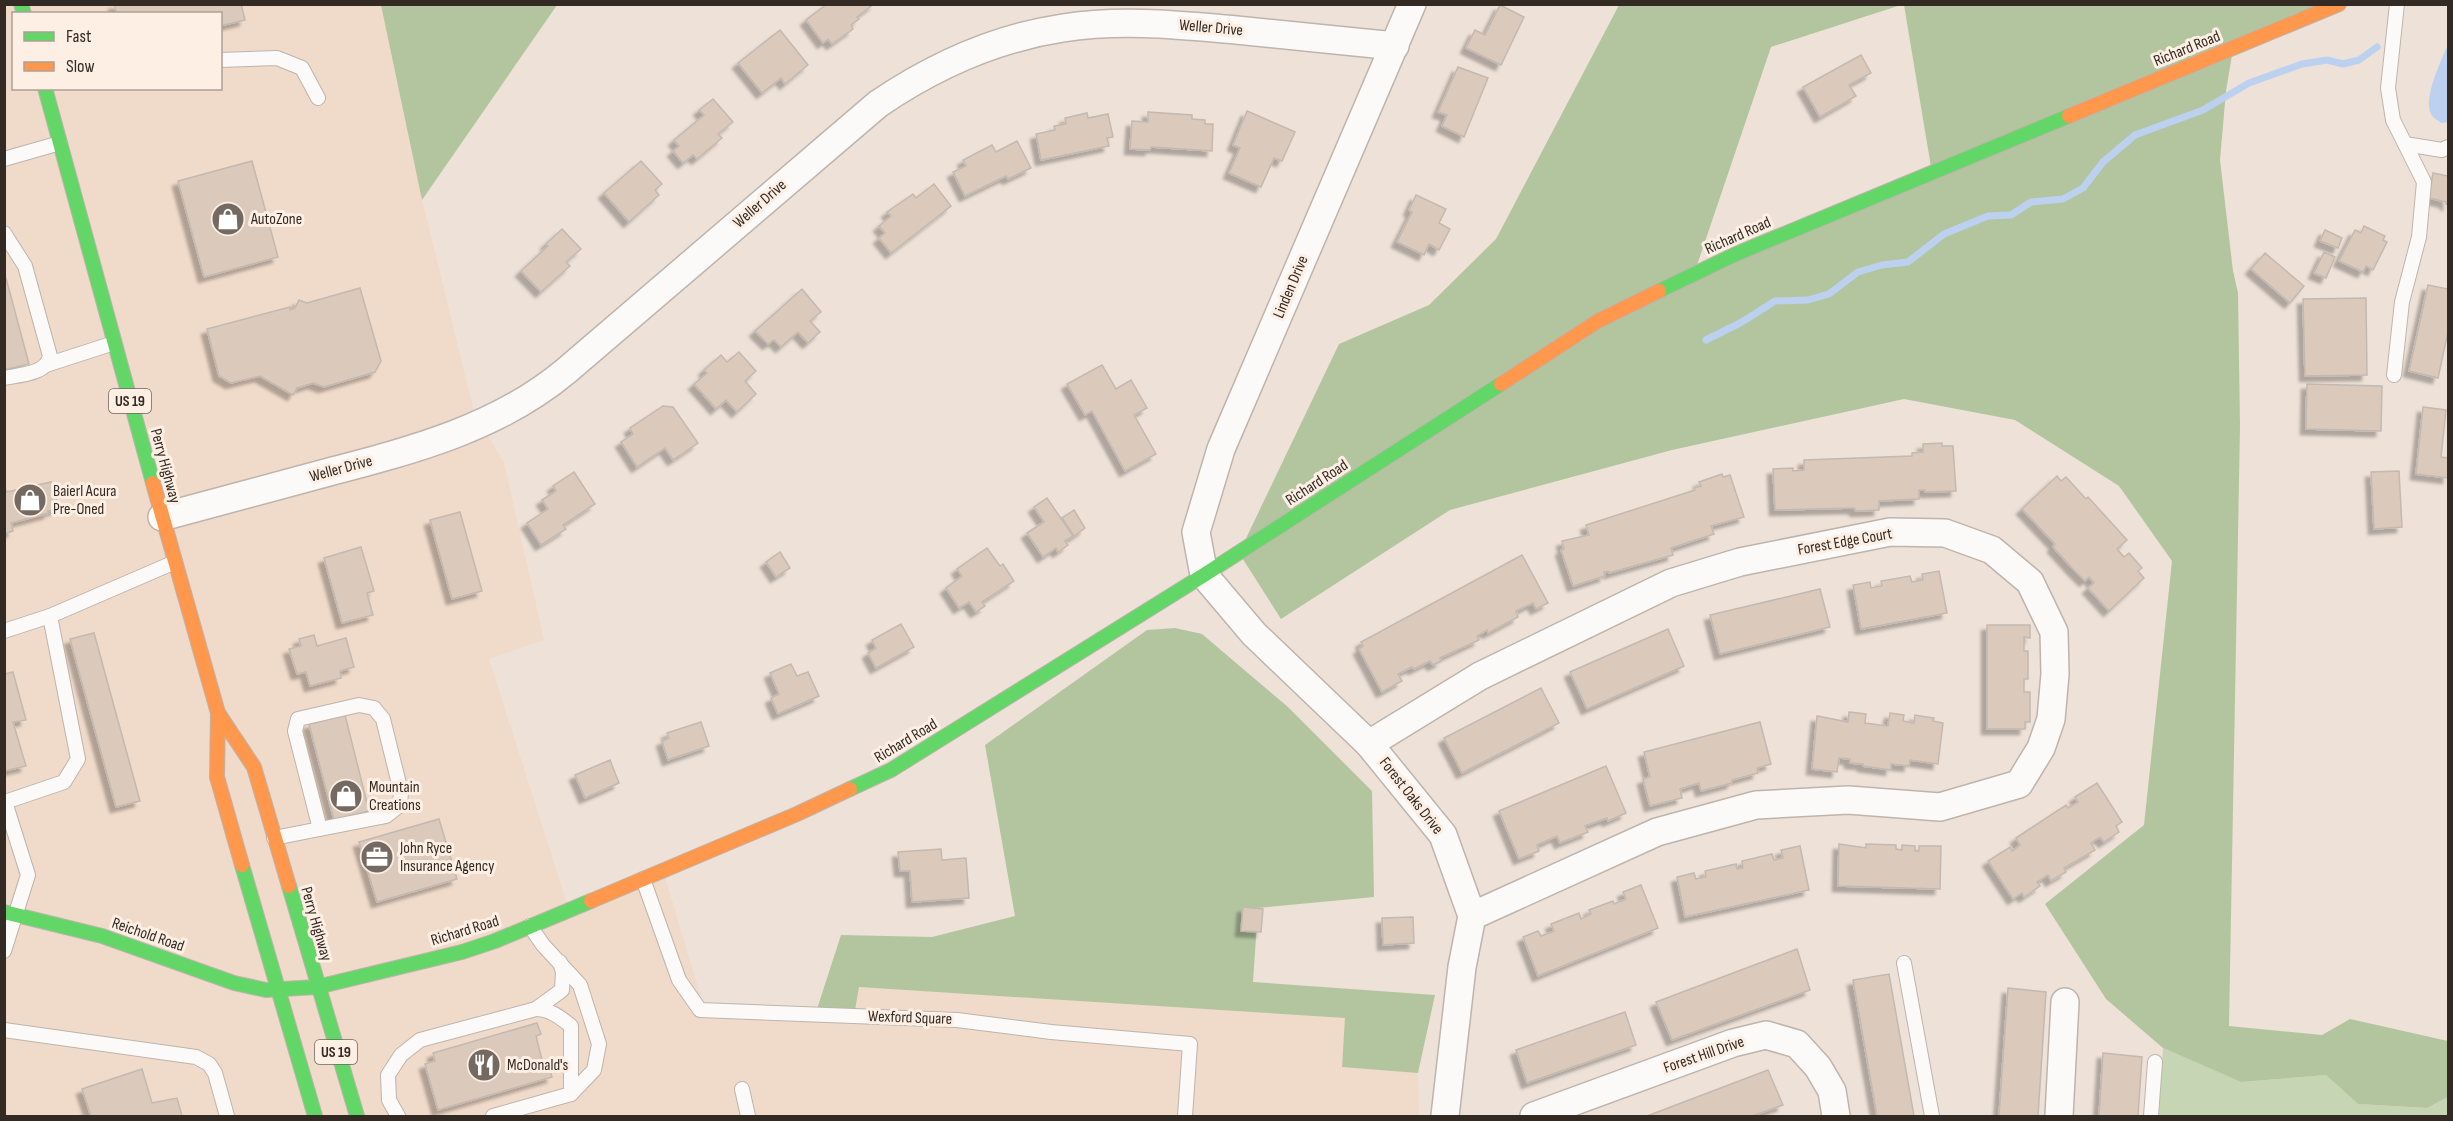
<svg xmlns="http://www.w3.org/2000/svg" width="2453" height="1121" viewBox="0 0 2453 1121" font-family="'Sofia Sans Condensed',sans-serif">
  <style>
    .built { fill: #f0dac9; fill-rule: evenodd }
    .green { fill: #c6d5b3 }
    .forest { fill: #b3c59f }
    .water { fill: #bcd1f0 }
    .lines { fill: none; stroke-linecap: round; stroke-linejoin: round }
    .stream { stroke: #bcd1f0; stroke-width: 7 }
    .building { fill: #dbc9bb; stroke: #c3b9b1; stroke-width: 1.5; filter: url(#shadow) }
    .lane-casing { stroke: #beb4ac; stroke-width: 16 }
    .street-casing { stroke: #beb4ac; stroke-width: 30 }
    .fast-casing { stroke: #beb4ac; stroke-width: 16 }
    .slow-casing { stroke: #beb4ac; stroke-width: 16 }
    .lane { stroke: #fcfaf9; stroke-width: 14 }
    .street { stroke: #fcfaf9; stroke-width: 27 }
    .fast { stroke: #63d668; stroke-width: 14 }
    .slow { stroke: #ff974d; stroke-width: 14 }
    .labels { text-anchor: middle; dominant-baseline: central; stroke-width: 6; stroke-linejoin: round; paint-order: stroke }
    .shield { fill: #fdefe4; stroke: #70655d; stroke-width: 1.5 }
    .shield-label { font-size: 15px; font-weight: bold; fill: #332a23 }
    .street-label { font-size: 16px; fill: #332a23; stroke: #fdefe4 }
    .poi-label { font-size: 16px; fill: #332a23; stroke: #fdefe4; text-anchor: start }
  </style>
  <defs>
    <filter id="shadow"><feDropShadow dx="-5.5" dy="5.5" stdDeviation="1.5" flood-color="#0004"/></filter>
  </defs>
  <rect width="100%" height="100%" fill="#eee1d7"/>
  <!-- built -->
  <path class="built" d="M5,4L381,5L422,200L474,412L504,463L544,640L489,659L569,910L663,871L704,1007L854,1010L859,987L1346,1018L1342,1066L1418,1073L1419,1116H5ZM14,14H220V88H14Z"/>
  <!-- green -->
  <polygon class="green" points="2163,1048 2241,1082 2326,1075 2358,1104 2427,1108 2448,1097 2448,1116 2159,1116"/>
  <!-- forest -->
  <g class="forest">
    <polygon points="381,5 557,5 422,200"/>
    <polygon points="1619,5 1901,5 1771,47 1694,274 1932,173 1904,5 2339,5 2233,49 2226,91 2220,160 2233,271 2238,293 2240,426 2229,1026 2322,1035 2350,1019 2448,1041 2448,1097 2427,1108 2358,1104 2326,1075 2241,1082 2163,1048 2106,999 2045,904 2144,825 2172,561 2119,486 2015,420 1904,399 1672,450 1450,510 1281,619 1239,553 1339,344 1429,305 1496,239"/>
    <polygon points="1175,628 1202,634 1288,707 1372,791 1374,897 1258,908 1253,982 1435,995 1418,1073 1342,1067 1345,1018 859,987 855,1010 817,1009 841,935 932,937 1015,916 985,745 1147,630"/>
  </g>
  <!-- water -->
  <path class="water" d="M2448,45V122L2442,123C2438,121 2433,118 2431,114C2423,98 2441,60 2448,45Z"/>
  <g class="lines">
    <!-- stream -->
    <polyline class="stream" points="1706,340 1742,322 1775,301 1808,300 1829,294 1858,272 1882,265 1908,262 1944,234 1988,216 2011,215 2031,202 2063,199 2083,188 2103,162 2135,135 2203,110 2249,83 2302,64 2327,60 2343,64 2359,60 2377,47"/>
  </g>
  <!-- building -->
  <g class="building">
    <polygon points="114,4 241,4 245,20 220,26 220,14 117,14"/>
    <polygon points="827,4 874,4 857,17 859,19 851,25 853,29 832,44 828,39 823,43 806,20"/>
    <polygon points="1500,5 1524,17 1501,65 1466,48 1475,30 1485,35"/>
    <polygon points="780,30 808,65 785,84 781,78 762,93 738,63"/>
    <polygon points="1861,55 1871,73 1849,85 1856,96 1820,117 1803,87"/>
    <polygon points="1458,67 1488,78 1464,137 1442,126 1447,115 1438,112"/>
    <polygon points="713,99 733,122 718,134 722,138 697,159 693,155 683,163 673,151 679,146 674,140 704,115 699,110"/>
    <polygon points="1247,111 1295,132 1282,161 1274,158 1261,187 1229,173 1240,148 1233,145"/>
    <polygon points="1148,112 1192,115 1192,119 1205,120 1205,124 1213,124 1212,151 1151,147 1150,150 1130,149 1132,121 1148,122"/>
    <polygon points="1087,113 1088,118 1108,114 1113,137 1107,138 1109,146 1041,160 1036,134 1055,130 1054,126 1066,124 1065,118"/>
    <polygon points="1017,141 1031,168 1008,179 1006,176 965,196 953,172 966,166 963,160 992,145 996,152"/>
    <polygon points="252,161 278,257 204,277 178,181"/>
    <polygon points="641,161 662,184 655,190 659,195 629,222 604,193"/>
    <polygon points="2433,173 2448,176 2448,205 2446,204 2446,202 2429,198"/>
    <polygon points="934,184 951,206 891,253 879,238 885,233 879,226 891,216 887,212 913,194 916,198"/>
    <polygon points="1416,195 1446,209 1439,223 1450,229 1439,250 1429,244 1424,255 1397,242 1412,212 1409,210"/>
    <polygon points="2364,226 2385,236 2383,240 2387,242 2373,270 2366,266 2363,272 2339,261 2355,230 2361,233"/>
    <polygon points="562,229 581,249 566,262 570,266 541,292 521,271 548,246 546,244"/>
    <polygon points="2325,230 2342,238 2338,248 2320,241"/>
    <polygon points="2324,252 2335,257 2326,278 2314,273"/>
    <polygon points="2265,253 2304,286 2290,303 2251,269"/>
    <polygon points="4,278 6,278 29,364 4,370"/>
    <polygon points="2428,285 2448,289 2448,332 2438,378 2409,371"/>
    <polygon points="360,288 381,361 375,372 324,387 313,383 297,388 293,395 260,376 231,383 219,376 207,329 290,307 290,310 295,308 299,300 307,303"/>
    <polygon points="802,289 821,312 810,321 820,332 808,343 798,332 781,347 774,340 768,344 755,331"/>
    <polygon points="2366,298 2367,375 2305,376 2303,299"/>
    <polygon points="739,352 756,371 745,381 756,394 737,412 726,400 716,409 694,384 707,373 704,370 721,355 727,362"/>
    <polygon points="1102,365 1116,389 1131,380 1147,408 1134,415 1156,454 1125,471 1092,411 1085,415 1067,384"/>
    <polygon points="2307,384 2382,386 2381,431 2306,429"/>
    <polygon points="663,406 673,407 698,443 673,460 665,448 637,467 621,442 633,434 630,428"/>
    <polygon points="2423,407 2446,410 2441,457 2448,458 2448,478 2416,474"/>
    <polygon points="1942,443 1942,446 1953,446 1956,491 1925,492 1925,490 1919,490 1919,499 1879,501 1879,510 1856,511 1854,508 1775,510 1773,469 1793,468 1793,471 1804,470 1804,460 1912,456 1912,453 1923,452 1923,444"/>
    <polygon points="2399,471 2402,527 2374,529 2371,472"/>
    <polygon points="574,472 595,504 563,525 566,529 541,545 527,523 548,509 542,500 556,491 553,486"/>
    <polygon points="1722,474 1723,477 1730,475 1744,517 1711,526 1714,534 1671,548 1673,555 1609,573 1608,571 1604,572 1605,576 1573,586 1561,550 1564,549 1562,541 1589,535 1586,525 1695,490 1694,488 1701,486 1699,482"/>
    <polygon points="2057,476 2061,481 2066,477 2086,499 2088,497 2127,540 2117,549 2124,557 2129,553 2142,568 2138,571 2144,578 2109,611 2088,588 2094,583 2089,577 2085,581 2072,568 2053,547 2055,544 2022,509"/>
    <polygon points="51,482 59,508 48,511 49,513 11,523 13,531 4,534 4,486 7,492"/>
    <polygon points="1047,498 1073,536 1065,541 1068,545 1058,552 1056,548 1043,557 1027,533 1044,522 1034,507"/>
    <polygon points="1074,510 1085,528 1074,536 1062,518"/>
    <polygon points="460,512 482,591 452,599 430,520"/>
    <polygon points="361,547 374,591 367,593 373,615 342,623 324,558"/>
    <polygon points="987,548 1000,566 1003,564 1014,581 982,602 985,606 976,612 969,602 959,608 946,588 962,576 957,569"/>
    <polygon points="780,552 790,568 776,577 766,562"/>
    <polygon points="1522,555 1548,603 1536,609 1533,603 1516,611 1518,617 1488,633 1487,630 1477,636 1479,640 1440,658 1441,661 1433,665 1430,661 1414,669 1412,667 1398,674 1402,681 1382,692 1359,649 1363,646 1361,642"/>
    <polygon points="1939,571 1947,613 1861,629 1853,585 1870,582 1871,588 1882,586 1881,581 1910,576 1912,582 1923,580 1922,574"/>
    <polygon points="1820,589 1830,627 1720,654 1710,615"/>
    <polygon points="901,624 914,647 876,668 868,653 876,648 872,640"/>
    <polygon points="1987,625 2030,625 2030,638 2024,637 2024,651 2028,651 2028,679 2024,679 2024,692 2030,692 2030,722 2025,722 2025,729 1987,729"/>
    <polygon points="1668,629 1684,666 1587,709 1570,672"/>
    <polygon points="94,633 140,801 116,807 70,639"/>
    <polygon points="314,635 317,646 346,638 354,667 340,671 341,678 310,686 306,672 297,674 289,649 301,646 299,639"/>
    <polygon points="791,664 797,676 808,672 819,696 778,714 771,698 779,694 770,673"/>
    <polygon points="13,672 26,720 13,722 26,766 4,771 4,674"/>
    <polygon points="1541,688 1559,723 1462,773 1444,738"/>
    <polygon points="1849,712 1866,714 1865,723 1888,726 1890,713 1904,715 1903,721 1914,723 1915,715 1934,718 1933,721 1943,723 1938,764 1910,760 1909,766 1891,764 1891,770 1863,766 1863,764 1850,763 1850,759 1839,758 1837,772 1812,769 1817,716 1848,722"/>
    <polygon points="345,715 369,811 334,820 309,724"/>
    <polygon points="701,722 709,746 668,760 662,741 669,738 667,733"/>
    <polygon points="1760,722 1771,764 1757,768 1758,773 1732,780 1732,783 1701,791 1699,783 1680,789 1682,798 1650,806 1643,779 1650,777 1644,752"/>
    <polygon points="610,760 619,783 585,798 575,775"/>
    <polygon points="1606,766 1626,813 1608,821 1607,818 1585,826 1588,832 1560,843 1557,836 1537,845 1539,851 1519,859 1499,811"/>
    <polygon points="2097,783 2122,822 2116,826 2119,832 2104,842 2100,837 2091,843 2095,850 2064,868 2066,872 2051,881 2048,875 2037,882 2040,886 2024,897 2022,893 2013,899 1988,861 2010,847 2012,851 2020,845 2016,838 2066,805 2068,808 2078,802 2075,797"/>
    <polygon points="439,819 457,879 377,902 359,842"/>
    <polygon points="1839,844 1866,848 1866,844 1896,845 1896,849 1902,850 1902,845 1915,846 1915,851 1919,851 1919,846 1941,846 1940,889 1838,886"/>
    <polygon points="1800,846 1809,890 1685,917 1677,877 1694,873 1696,879 1706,877 1705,871 1736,864 1737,869 1743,868 1742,861 1772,854 1774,860 1783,858 1781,850"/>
    <polygon points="941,849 942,860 966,858 969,898 912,902 910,871 900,871 898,852"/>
    <polygon points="1641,885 1658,928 1538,976 1523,937 1538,931 1541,936 1554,931 1551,924 1579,913 1581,919 1591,914 1589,910 1613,901 1614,904 1626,899 1623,892"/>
    <polygon points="1243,907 1263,909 1261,932 1241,931"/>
    <polygon points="1413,917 1414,943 1383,945 1382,918"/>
    <polygon points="1797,949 1810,990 1672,1040 1656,1002"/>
    <polygon points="1889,974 1914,1116 1877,1116 1853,980"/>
    <polygon points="2008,988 2046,992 2038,1116 1999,1116"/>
    <polygon points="1625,1012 1636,1045 1527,1083 1516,1050"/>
    <polygon points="537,1023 541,1034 536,1036 544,1068 549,1066 552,1077 438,1110 425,1064 435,1061 433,1053"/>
    <polygon points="2103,1053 2142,1057 2138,1116 2099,1116"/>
    <polygon points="142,1069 152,1103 177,1098 182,1116 91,1116 82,1089"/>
    <polygon points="1768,1070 1783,1105 1752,1116 1647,1116"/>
  </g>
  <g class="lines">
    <!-- lane casing -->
    <g class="lane-casing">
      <g id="lane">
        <polyline points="220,60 277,58 302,68 318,98"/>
        <polyline points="2405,144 2442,150 2448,147"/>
        <polyline points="4,159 60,143"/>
        <path d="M4,233L25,266L50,356C47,374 19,375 4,378"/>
        <polyline points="46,365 114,343"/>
        <polyline points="2394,375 2402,302 2419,237 2424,182 2393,120 2388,88 2397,4"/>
        <polyline points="4,631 50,616"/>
        <polyline points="274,838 386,816 400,805 401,792 383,719 374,708 359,705 298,719 295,731 320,829"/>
        <polyline points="643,879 679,980 700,1010 957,1020 1051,1032 1190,1044 1185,1116"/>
        <polyline points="4,951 28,875 5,802 64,782 78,759 50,616 175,562"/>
        <polyline points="1904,963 1932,1116"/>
        <path d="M536,1009C550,1009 561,1018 571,1026V1094"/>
        <polyline points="4,1030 196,1057 209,1064 215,1073 227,1116"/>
        <polyline points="742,1089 748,1116"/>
        <polyline points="398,1116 389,1100 388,1075 401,1055 420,1040 536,1009 562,990 563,972 560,962"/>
        <polyline points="493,1116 571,1094 594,1070 599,1044 580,985 543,945 530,926"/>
        <polyline points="2151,1116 2155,1062"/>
      </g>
    </g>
    <!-- street casing -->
    <g class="street-casing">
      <g id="street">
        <polyline points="1412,4 1221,449 1196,532 1204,575 1254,634 1369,744 1443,835 1472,916 1462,967 1445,1116"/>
        <path d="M162,517C218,502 273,487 329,472C413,450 498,428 566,371L878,104C934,66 996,38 1063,28C1121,19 1178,25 1236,30C1289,35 1342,41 1395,46"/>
        <polyline points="1369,744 1480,676 1671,583 1740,562 1890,532 1945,533 1992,550 2030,582 2054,632 2055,674 2051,719 2041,748 2019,784 1940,807 1848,800 1756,805 1657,832 1472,916"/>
        <polyline points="1534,1116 1733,1043 1766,1035 1797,1044 1818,1067 1832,1091 1836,1116"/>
        <polyline points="2059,1116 2065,1002"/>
      </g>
    </g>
    <!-- fast casing -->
    <g class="fast-casing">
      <g id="fast">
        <polyline points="21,4 24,14"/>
        <polyline points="45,88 153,483"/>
        <polyline points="1659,291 1736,254 2069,116"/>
        <polyline points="850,789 891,770 1204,575 1501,384"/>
        <polyline points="242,865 315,1116"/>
        <polyline points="289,886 357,1116"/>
        <polyline points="4,912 102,936 234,983 266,990 317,987 462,952 495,941 591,901"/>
      </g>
    </g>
    <!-- slow casing -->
    <g class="slow-casing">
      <g id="slow">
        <polyline points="2069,116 2339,4"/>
        <polyline points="1501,384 1598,321 1659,291"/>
        <polyline points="153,483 218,713 217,777 242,865"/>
        <polyline points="218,713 254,767 289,886"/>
        <polyline points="591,901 797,814 850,789"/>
      </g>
    </g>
    <!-- lane -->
    <use href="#lane" class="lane"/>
    <!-- street -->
    <use href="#street" class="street"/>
    <!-- fast -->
    <use href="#fast" class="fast"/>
    <!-- slow -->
    <use href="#slow" class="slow"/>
  </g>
  <!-- icons -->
  <defs>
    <g id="shop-disc" transform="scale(1.725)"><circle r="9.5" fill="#746a62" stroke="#fdefe4"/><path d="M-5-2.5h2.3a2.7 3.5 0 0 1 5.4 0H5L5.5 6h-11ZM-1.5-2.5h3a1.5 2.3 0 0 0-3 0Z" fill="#fff"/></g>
    <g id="office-disc" transform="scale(1.725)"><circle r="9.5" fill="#746a62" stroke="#fdefe4"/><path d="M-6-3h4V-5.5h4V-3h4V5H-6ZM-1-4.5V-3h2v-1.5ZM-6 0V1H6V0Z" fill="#fff"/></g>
    <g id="restaurant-disc" transform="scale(1.725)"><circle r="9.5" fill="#746a62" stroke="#fdefe4"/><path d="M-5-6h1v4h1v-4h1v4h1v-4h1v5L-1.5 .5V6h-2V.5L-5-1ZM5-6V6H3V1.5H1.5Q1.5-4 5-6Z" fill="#fff"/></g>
  </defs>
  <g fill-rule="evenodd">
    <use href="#shop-disc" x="228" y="219"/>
    <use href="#shop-disc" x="30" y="500"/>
    <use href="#shop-disc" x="346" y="796"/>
    <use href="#office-disc" x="377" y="857"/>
    <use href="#restaurant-disc" x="484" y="1065"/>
  </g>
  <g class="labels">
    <!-- shield labels -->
    <g class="shield">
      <rect x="109" y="389" width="42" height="24" rx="4.5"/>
      <rect x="315" y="1040" width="42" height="24" rx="4.5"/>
    </g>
    <g class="shield-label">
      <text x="130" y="401">US 19</text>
      <text x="336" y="1052">US 19</text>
    </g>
    <!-- street labels -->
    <g class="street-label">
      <text transform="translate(1211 28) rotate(5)">Weller Drive</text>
      <text transform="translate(2187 49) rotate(-22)">Richard Road</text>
      <text transform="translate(760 204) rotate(-41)">Weller Drive</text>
      <text transform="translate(1738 236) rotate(-24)">Richard Road</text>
      <text transform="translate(1291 287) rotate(-67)">Linden Drive</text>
      <text transform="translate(165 466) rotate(75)">Perry Highway</text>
      <text transform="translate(341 469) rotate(-15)">Weller Drive</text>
      <text transform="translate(1317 483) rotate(-33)">Richard Road</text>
      <text transform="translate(1845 542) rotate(-10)">Forest Edge Court</text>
      <text transform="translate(906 741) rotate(-31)">Richard Road</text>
      <text transform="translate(1411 796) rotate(52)">Forest Oaks Drive</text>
      <text transform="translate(316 924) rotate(74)">Perry Highway</text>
      <text transform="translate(465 931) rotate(-17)">Richard Road</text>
      <text transform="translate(148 935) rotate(19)">Reichold Road</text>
      <text transform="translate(910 1018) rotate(2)">Wexford Square</text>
      <text transform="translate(1704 1055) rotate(-19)">Forest Hill Drive</text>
    </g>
    <!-- poi labels -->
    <g class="poi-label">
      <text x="251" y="219">AutoZone</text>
      <text x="53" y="491">Baierl Acura<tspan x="53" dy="18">Pre-Oned</tspan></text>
      <text x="369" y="787">Mountain<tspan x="369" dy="18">Creations</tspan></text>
      <text x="400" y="848">John Ryce<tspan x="400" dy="18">Insurance Agency</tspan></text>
      <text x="507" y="1065">McDonald's</text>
    </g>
  </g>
  <!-- border -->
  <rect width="2453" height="1121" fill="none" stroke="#332a23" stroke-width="12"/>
  <!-- legend -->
  <rect x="12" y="12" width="210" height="78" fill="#fdefe4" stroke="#aca097" stroke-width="1.5"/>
  <rect x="24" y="32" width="30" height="9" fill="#63d668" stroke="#aca097" stroke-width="1.5"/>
  <text x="66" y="42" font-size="18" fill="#332a23">Fast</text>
  <rect x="24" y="62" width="30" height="9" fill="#ff974d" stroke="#aca097" stroke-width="1.5"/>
  <text x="66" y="72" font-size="18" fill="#332a23">Slow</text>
</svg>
